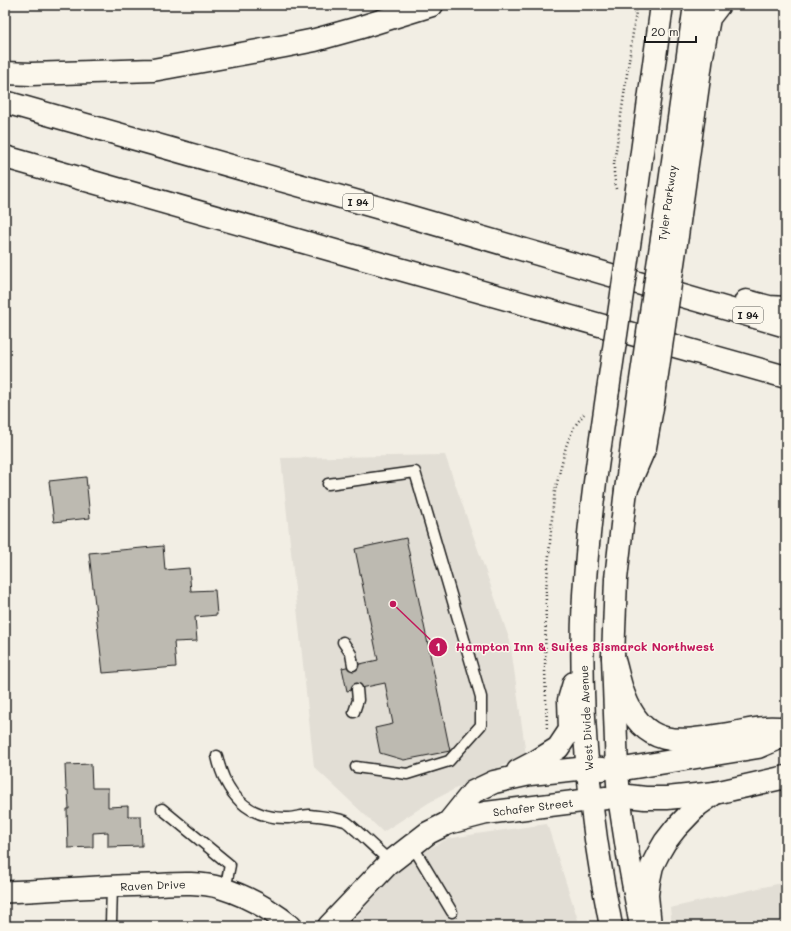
<svg xmlns="http://www.w3.org/2000/svg" width="791" height="931" viewBox="0 0 791 931" font-family="Mali,sans-serif">
  <style>
    .built { fill: #e2ded5 }
    .building { fill: #bdbab1; stroke: #1c1c1c }
    .lines { fill: none; stroke-linecap: round; stroke-linejoin: round }
    .lane-casing { stroke: #1c1c1c; stroke-width: 13 }
    .street-casing { stroke: #1c1c1c; stroke-width: 24 }
    .secondary-casing { stroke: #1c1c1c; stroke-width: 25 }
    .highway-casing { stroke: #1c1c1c; stroke-width: 25 }
    .path { stroke: #1c1c1c; stroke-width: 2.5; stroke-dasharray: 1 3; stroke-linecap: butt }
    .lane { stroke: #fbf7ec; stroke-width: 10 }
    .street { stroke: #fbf7ec; stroke-width: 21 }
    .secondary { stroke: #fbf7ec; stroke-width: 22 }
    .highway { stroke: #fbf7ec; stroke-width: 22 }
    .secondary-bridge-casing { stroke: #1c1c1c; stroke-width: 25; stroke-linecap: butt }
    .highway-bridge-casing { stroke: #1c1c1c; stroke-width: 25; stroke-linecap: butt }
    .secondary-bridge { stroke: #fbf7ec; stroke-width: 22 }
    .highway-bridge { stroke: #fbf7ec; stroke-width: 22 }
    .labels { text-anchor: middle; dominant-baseline: central; stroke-width: 3; stroke-linejoin: round; paint-order: stroke }
    .shield { fill: #fbf7ec; stroke: #5f5e5a; stroke-width: 1 }
    .shield-label { font-size: 10px; font-weight: bold; fill: #1c1c1c }
    .street-label { font-size: 11px; fill: #1c1c1c; stroke: #fbf7ec }
    .leader { fill: none; stroke: #c2185b; stroke-width: 1.5 }
    .callout-dot { fill: #c2185b; stroke: #fbf7ec; stroke-width: 1.5 }
    .mark-label { font-size: 12px; text-anchor: middle; font-weight: bold; fill: #fff }
    .callout-label { font-size: 12px; text-anchor: middle; font-weight: bold; fill: #c2185b; stroke: #fbf7ec; stroke-width: 3; stroke-linejoin: round; paint-order: stroke }
  </style>
  <rect width="100%" height="100%" fill="#f2eee4"/>
  <filter id="ink" filterUnits="userSpaceOnUse"><feTurbulence type="fractalNoise" baseFrequency=".025" numOctaves="2"/><feDisplacementMap in="SourceGraphic" scale="8" xChannelSelector="R" yChannelSelector="G"/><feConvolveMatrix kernelMatrix="1 2 1 2 8 2 1 2 1" color-interpolation-filters="sRGB"/></filter>
  <g filter="url(#ink)">
    <!-- built -->
    <g class="built">
      <polygon points="445,455 510,641 526,755 474,779 430,802 383,832 314,767 281,458"/>
      <polygon points="547,824 580,926 349,926 394,875 411,859 447,839 476,834"/>
      <polygon points="786,882 786,926 672,926 670,908"/>
    </g>
    <!-- building -->
    <g class="building">
      <polygon points="86,477 90,518 54,522 49,481"/>
      <polygon points="406,538 450,751 404,760 380,753 375,728 393,724 385,683 347,691 342,668 378,660 355,549"/>
      <polygon points="163,546 165,570 189,568 191,591 215,590 217,615 195,617 197,641 174,642 176,667 103,673 89,553"/>
      <polygon points="91,764 92,788 108,788 108,807 128,806 128,816 141,816 142,846 108,847 108,832 93,833 93,847 68,848 67,809 69,809 68,790 66,790 65,765"/>
    </g>
    <g class="lines">
      <!-- lane casing -->
      <g class="lane-casing">
        <g id="lane">
          <polyline points="328,484 415,472 481,697 481,725 449,761 407,774 356,767"/>
          <polyline points="343,642 351,654 353,665"/>
          <polyline points="354,712 358,700 357,689"/>
          <path d="M217,756C225,793 247,819 288,818C295,818 302,815 309,815C319,816 336,818 345,821C349,823 353,828 357,831C368,841 379,852 391,862"/>
          <polyline points="162,809 230,865 225,890"/>
          <polyline points="412,845 452,912"/>
          <polyline points="108,926 111,923 112,886"/>
        </g>
      </g>
      <!-- street casing -->
      <g class="street-casing">
        <path id="street" d="M5,892C53,890 101,886 148,885C172,884 198,881 221,888C247,896 270,909 291,926"/>
      </g>
      <!-- secondary casing -->
      <g class="secondary-casing">
        <g id="secondary">
          <polyline points="632,225 662,5"/>
          <polyline points="663,232 695,5"/>
          <path d="M608,390C598,458 588,526 584,595C578,706 589,817 611,926"/>
          <polyline points="638,400 625,498 616,579 613,657 617,770 619,797 628,855 641,926"/>
          <polyline points="518,771 537,761 558,748 570,730 569,700 574,683"/>
          <polyline points="448,823 473,792 494,782 530,774 588,768 602,769"/>
          <polyline points="329,926 388,864 428,833 448,823 486,813 606,798"/>
        </g>
      </g>
      <!-- highway casing -->
      <g class="highway-casing">
        <g id="highway">
          <polyline points="5,73 31,74 153,70 285,46 315,40 358,28 432,5"/>
          <polyline points="5,102 401,214 786,326"/>
          <polyline points="5,157 353,256 786,377"/>
          <polyline points="677,236 702,56 709,18 719,5"/>
          <polyline points="746,301 769,307 786,308"/>
          <polyline points="626,491 645,447 653,402"/>
          <path d="M613,657C617,669 619,683 624,695C645,753 685,741 734,733C752,729 768,726 786,729"/>
          <polyline points="617,770 758,747 786,735"/>
          <polyline points="619,797 628,796 645,798 667,798 715,793"/>
          <polyline points="650,926 647,895 649,880 652,866 658,854 665,842 676,828 698,805 715,793 786,777"/>
        </g>
      </g>
      <!-- path -->
      <g class="path">
        <polyline points="616,189 614,173 614,164 637,5"/>
        <polyline points="547,728 545,670 546,591 553,506 555,491 566,446 574,427 584,414"/>
      </g>
      <!-- lane -->
      <use href="#lane" class="lane"/>
      <!-- street -->
      <use href="#street" class="street"/>
      <!-- secondary -->
      <use href="#secondary" class="secondary"/>
      <!-- highway -->
      <use href="#highway" class="highway"/>
      <!-- secondary-bridge casing -->
      <g class="secondary-bridge-casing">
        <g id="secondary-bridge">
          <polyline points="608,390 632,225"/>
          <polyline points="638,400 663,232"/>
        </g>
      </g>
      <!-- highway-bridge casing -->
      <g class="highway-bridge-casing">
        <polyline id="highway-bridge" points="653,402 677,236"/>
      </g>
      <!-- secondary-bridge -->
      <use href="#secondary-bridge" class="secondary-bridge"/>
      <!-- highway-bridge -->
      <use href="#highway-bridge" class="highway-bridge"/>
    </g>
  </g>
  <g class="labels">
    <!-- shield labels -->
    <g class="shield">
      <rect x="343" y="194" width="30" height="16" rx="3"/>
      <rect x="733" y="307" width="30" height="16" rx="3"/>
    </g>
    <g class="shield-label">
      <text x="358" y="202">I 94</text>
      <text x="748" y="315">I 94</text>
    </g>
    <!-- street labels -->
    <g class="street-label">
      <text transform="translate(667 203) rotate(-82)">Tyler Parkway</text>
      <text transform="translate(586 718) rotate(-93)">West Divide Avenue</text>
      <text transform="translate(533 807) rotate(-7)">Schafer Street</text>
      <text transform="translate(153 885) rotate(-2)">Raven Drive</text>
    </g>
  </g>
  <!-- callouts -->
  <path class="leader" d="M393 604L438 647"/>
  <g class="callout-dot">
    <circle cx="393" cy="604" r="4"/>
    <circle cx="438" cy="647" r="10"/>
  </g>
  <g class="mark-label">
    <text x="438" y="651">1</text>
  </g>
  <g class="callout-label">
    <text x="585" y="651">Hampton Inn &amp; Suites Bismarck Northwest</text>
  </g>
  <!-- margin -->
  <rect width="791" height="931" fill="none" stroke="#fbf7ec" stroke-width="20"/>
  <rect x="10" y="10" width="771" height="911" fill="none" stroke="#1c1c1c" stroke-width="1.5" filter="url(#ink)"/>
  <!-- scale -->
  <path d="M645 36v6h51v-6" fill="none" stroke="#1c1c1c" stroke-width="2"/>
  <text x="651" y="36" font-size="12" fill="#1c1c1c" stroke="#fbf7ec" stroke-width="3" paint-order="stroke">20 m</text>
</svg>
